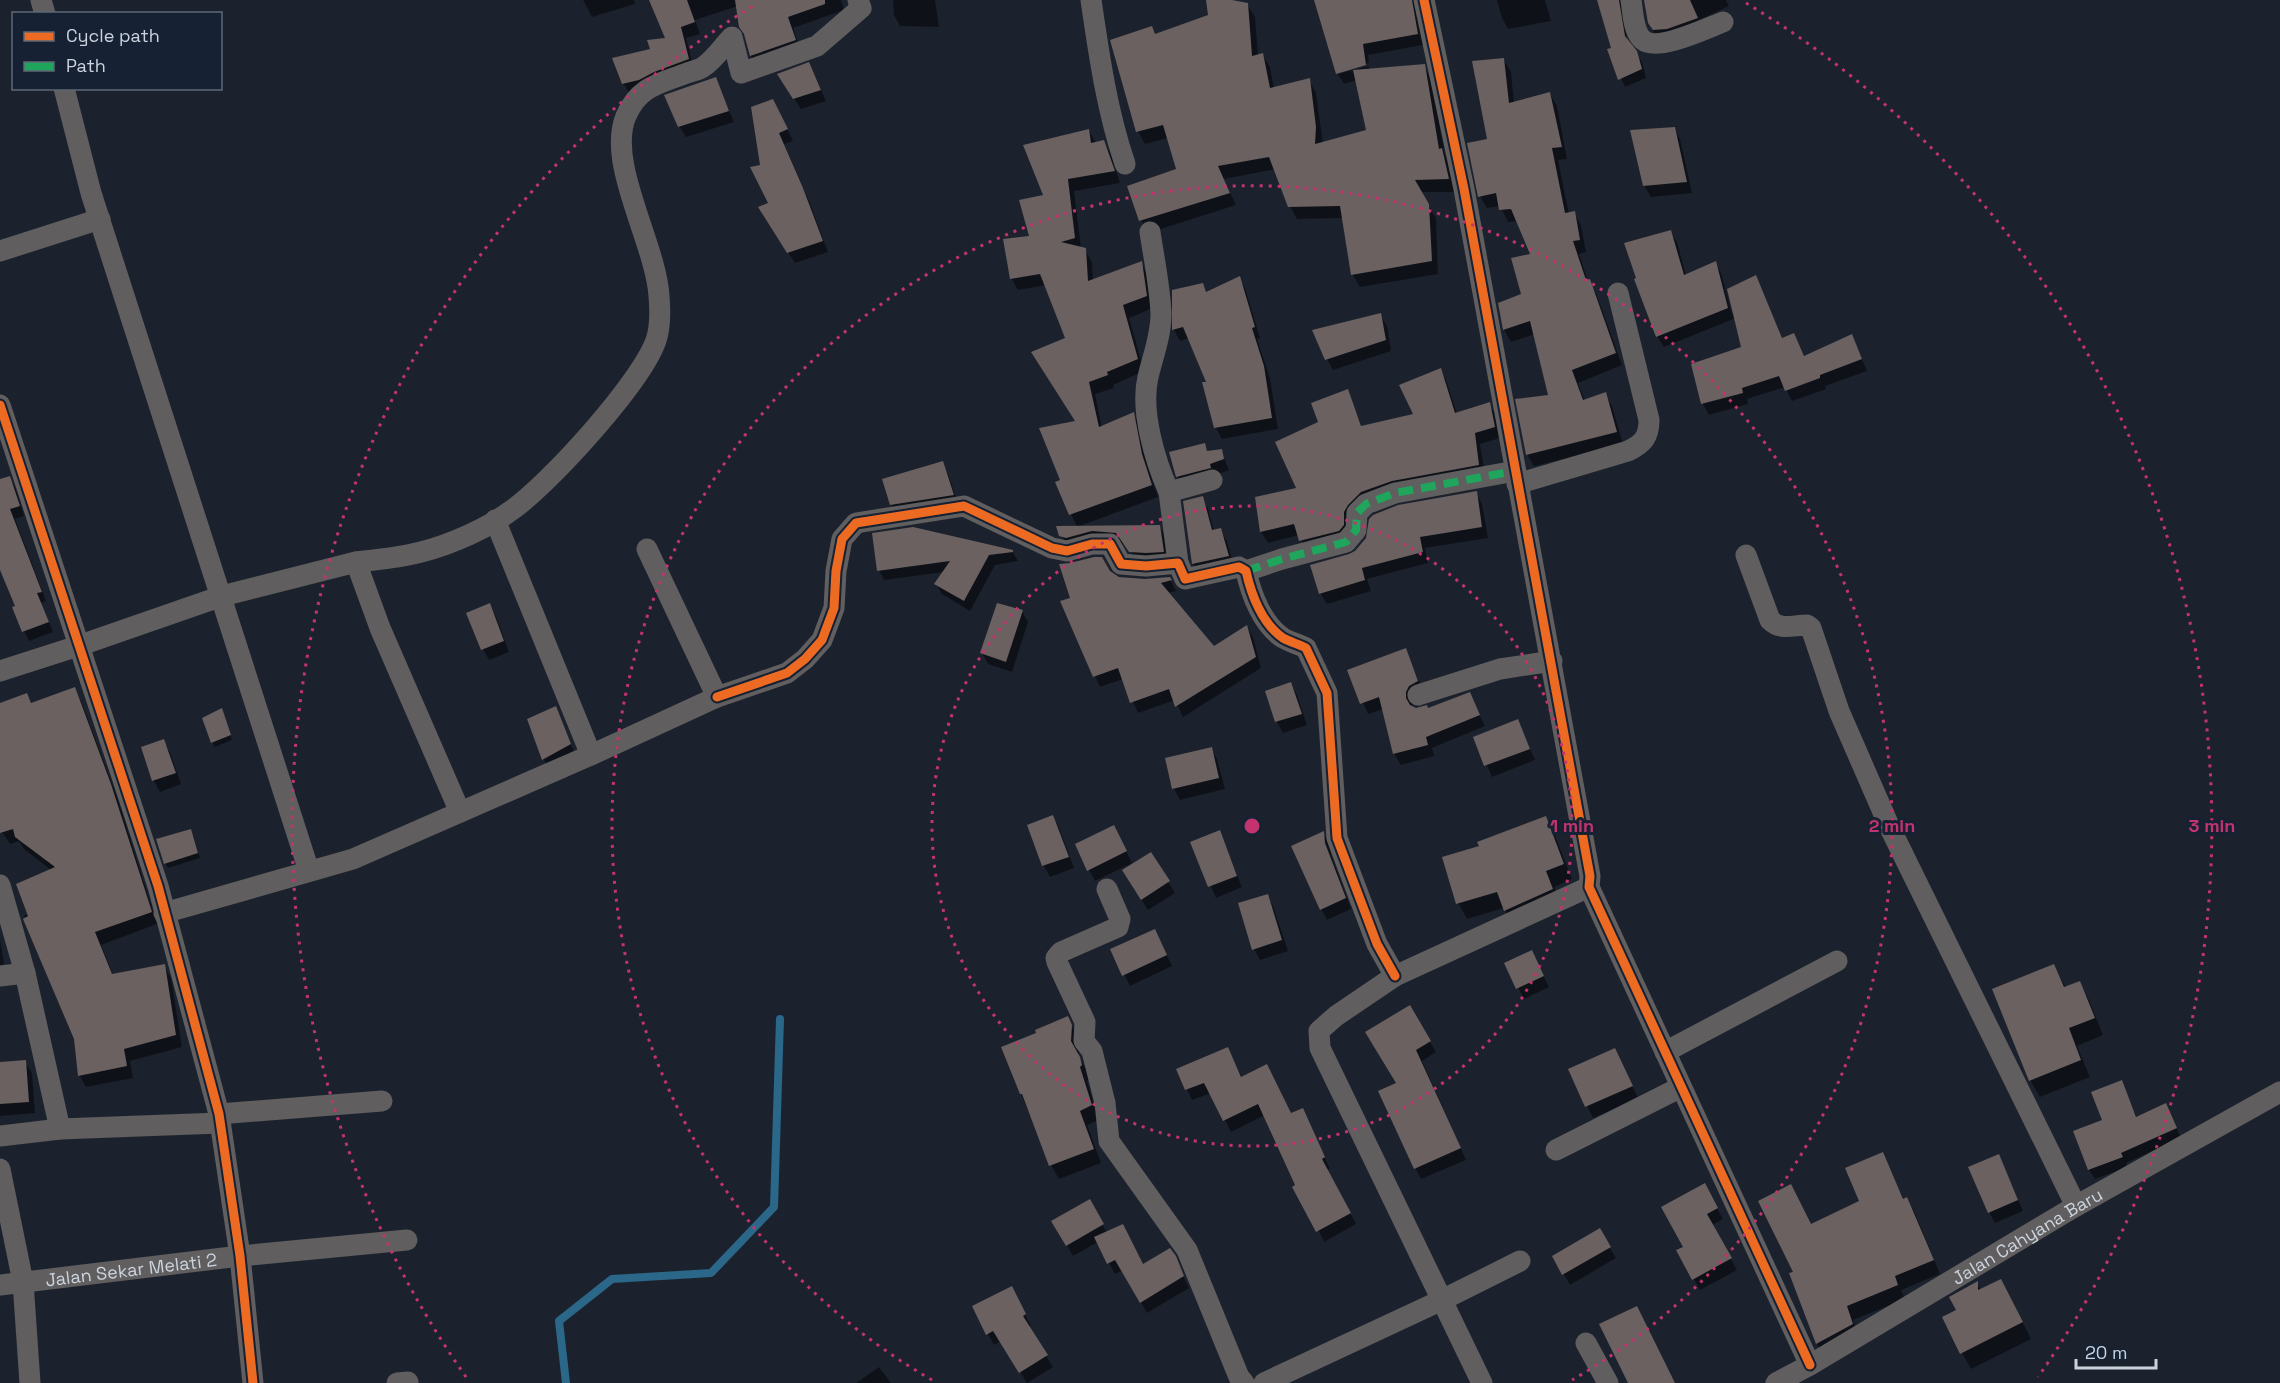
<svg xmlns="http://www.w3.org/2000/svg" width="2280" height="1383" viewBox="0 0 2280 1383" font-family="'Space Grotesk',sans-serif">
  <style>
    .shadow { fill: #0007 }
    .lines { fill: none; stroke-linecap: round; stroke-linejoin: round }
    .stream { stroke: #2a6789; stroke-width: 8 }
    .building { fill: #6a6160 }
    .street { stroke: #605e5e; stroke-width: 21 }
    .quiet { stroke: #20a55d; stroke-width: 8; stroke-dasharray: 15 8; stroke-linecap: butt }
    .cycleway-casing { stroke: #162133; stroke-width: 13 }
    .cycleway { stroke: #ed6a23; stroke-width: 9 }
    .ring { fill: none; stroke: #c3346f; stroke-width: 3; stroke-dasharray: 3 6 }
    .labels { text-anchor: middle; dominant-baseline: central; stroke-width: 6; stroke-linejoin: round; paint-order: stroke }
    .street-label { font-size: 18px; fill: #cbd3de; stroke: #162133 }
    .centre { fill: #c3346f; stroke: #162133; stroke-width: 3 }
    .ring-label { font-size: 18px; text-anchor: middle; font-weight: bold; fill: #c3346f; stroke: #162133; stroke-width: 6; stroke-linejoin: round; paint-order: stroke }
  </style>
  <rect width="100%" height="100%" fill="#1c222d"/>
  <!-- shadow -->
  <g class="shadow">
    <polygon points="583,0 634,0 635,4 592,17"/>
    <polygon points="651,0 841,0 844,10 793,28 801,51 758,67 751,56 738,6 695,20 700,34 686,38 694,70 630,94 623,83 652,50 667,39"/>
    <polygon points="893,0 935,0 939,27 900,26 894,15"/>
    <polygon points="1207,0 1223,0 1247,4 1255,17 1258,56 1262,54 1270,67 1274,89 1309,80 1316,93 1323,144 1368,132 1357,80 1344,84 1338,74 1369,66 1370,70 1424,66 1431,79 1445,155 1449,163 1455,192 1420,192 1436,218 1438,274 1360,287 1353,275 1343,218 1297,219 1290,206 1276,169 1224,179 1236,205 1148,233 1141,220 1178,170 1168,138 1145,144 1138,131 1155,36 1209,16"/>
    <polygon points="1330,0 1417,0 1423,45 1368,55 1369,63 1338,72"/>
    <polygon points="1497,0 1545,0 1551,21 1508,29 1502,18"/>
    <polygon points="1599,0 1620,0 1623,6 1627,41 1642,62 1646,78 1625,87 1609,50 1613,49"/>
    <polygon points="1644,0 1726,0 1729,6 1658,39 1652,29"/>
    <polygon points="1504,60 1511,72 1514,103 1550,94 1557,106 1567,159 1558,160 1569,214 1574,213 1581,225 1586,252 1579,254 1588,281 1596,293 1622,365 1578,383 1585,401 1605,394 1612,406 1623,444 1534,466 1527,454 1550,396 1535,334 1511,342 1504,330 1523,295 1532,255 1518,221 1508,222 1500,206 1487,208 1480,196"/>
    <polygon points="815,75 826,101 801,109 785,85"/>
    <polygon points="715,79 734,122 686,137 679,126"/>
    <polygon points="779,112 793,141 784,144 809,201 828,252 795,263 766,218 770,204"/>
    <polygon points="1674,128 1680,139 1692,193 1651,197 1644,186"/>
    <polygon points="1089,131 1096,143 1104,142 1111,154 1120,183 1074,191 1081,248 1085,250 1092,262 1093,281 1141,263 1148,275 1153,308 1129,318 1144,371 1113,385 1114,388 1095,394 1102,428 1133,414 1140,425 1148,468 1158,497 1077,527 1057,483 1062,481 1077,422 1067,338 1046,285 1018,290 1011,278 1031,237 1046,196"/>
    <polygon points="1670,231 1677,242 1686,276 1715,262 1721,273 1732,314 1761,288 1783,340 1794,335 1805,357 1852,336 1867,371 1825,386 1826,389 1792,401 1785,387 1747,399 1748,404 1709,415 1703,404 1693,365 1743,348 1736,318 1664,347 1657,336"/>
    <polygon points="1239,278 1245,288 1260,338 1257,339 1270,378 1278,429 1222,439 1216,428 1204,384 1208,383 1189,338 1180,341 1174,330 1173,291 1202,285 1207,293"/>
    <polygon points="1380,315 1387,326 1391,351 1333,370 1327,359"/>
    <polygon points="1440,370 1446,380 1457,414 1489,404 1496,415 1500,438 1480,444 1485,475 1368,503 1349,536 1307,551 1299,535 1268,543 1261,532 1257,498 1298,489 1320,423 1347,391 1362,427 1415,415"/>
    <polygon points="1204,445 1208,452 1221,451 1229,470 1184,487 1178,476"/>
    <polygon points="942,463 948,474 959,506 897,515 891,504"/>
    <polygon points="9,478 15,487 24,516 15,519 46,601 41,603 53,632 29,641 14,608 17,607 0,569 0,481"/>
    <polygon points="1476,493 1482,504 1488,538 1425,548 1428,563 1367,579 1371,591 1327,604 1320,593"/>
    <polygon points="1202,498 1208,509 1214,531 1220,530 1227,541 1234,567 1200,575 1194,564 1185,502"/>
    <polygon points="1159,526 1166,538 1169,562 1137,562 1129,548 1119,542 1067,547 1058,528"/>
    <polygon points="1012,551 1018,561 995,565 970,611 942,594 936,584 944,572 884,580 879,570"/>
    <polygon points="1109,572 1119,578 1145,580 1169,578 1176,591 1168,593 1213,648 1247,627 1253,637 1261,668 1183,717 1175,700 1138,713 1123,679 1100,687 1062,602 1071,599"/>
    <polygon points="490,605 496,616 509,652 489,660 483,649"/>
    <polygon points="1022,611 1028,622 1012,672 988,664 982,653"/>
    <polygon points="1405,650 1424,693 1415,697 1411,707 1428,710 1469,694 1485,726 1432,748 1434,756 1401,765 1394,754 1383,709 1368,714 1349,671"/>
    <polygon points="1291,684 1297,695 1307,725 1283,733 1277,722 1267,692"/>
    <polygon points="74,689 81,701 117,797 157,924 101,945 113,975 164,966 171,978 182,1047 130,1061 133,1078 86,1087 79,1075 76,1038 24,915 30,915 51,870 24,849 19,841 10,844 0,829 0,720 27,695 32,704"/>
    <polygon points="555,708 576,756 550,771 544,760 529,719"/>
    <polygon points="222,710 232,740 215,747 212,742"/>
    <polygon points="1518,721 1535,760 1492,777 1475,738"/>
    <polygon points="163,741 170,752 181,784 160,792 154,781 142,748"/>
    <polygon points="1211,748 1217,759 1225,789 1180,800 1174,789"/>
    <polygon points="1053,817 1059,828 1074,868 1050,877 1044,866 1029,826"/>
    <polygon points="1545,818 1554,833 1572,879 1554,887 1561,905 1514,926 1504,908 1467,919 1458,903 1481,847"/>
    <polygon points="1219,832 1242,887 1216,898 1192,843"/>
    <polygon points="1323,833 1329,843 1331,855 1351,909 1327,920 1321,909"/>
    <polygon points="193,835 200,858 168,868 165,863"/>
    <polygon points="1120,838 1132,863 1095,881 1089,870"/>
    <polygon points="1150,854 1175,893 1148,910 1130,882"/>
    <polygon points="1267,895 1273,906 1288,951 1260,960 1254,949"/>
    <polygon points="0,938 4,964 0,965"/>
    <polygon points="1160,941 1172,966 1130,986 1112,950"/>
    <polygon points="1537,963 1549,987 1524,999 1506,964"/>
    <polygon points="2054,966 2066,988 2079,983 2089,1000 2103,1035 2077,1046 2090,1077 2040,1097 2030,1080"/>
    <polygon points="1409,1007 1436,1052 1422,1061 1466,1160 1421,1179 1415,1168 1398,1083"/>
    <polygon points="1068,1018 1079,1040 1079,1057 1088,1072 1089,1080 1087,1081 1099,1120 1087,1125 1101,1163 1059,1179 1051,1165 1021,1094 1038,1034"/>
    <polygon points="1228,1049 1242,1078 1291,1115 1302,1110 1330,1169 1327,1170 1356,1224 1324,1242 1265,1115 1231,1132 1211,1093 1192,1100 1178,1070"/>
    <polygon points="1621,1061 1638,1098 1593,1118 1570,1070"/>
    <polygon points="25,1062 32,1073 35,1113 0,1116 0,1064"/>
    <polygon points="2122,1082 2137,1118 2166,1105 2181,1138 2126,1163 2127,1167 2095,1179 2089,1170 2104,1121"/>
    <polygon points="1882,1154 1904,1200 1907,1199 1915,1213 1940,1274 1901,1290 1905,1299 1853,1320 1860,1339 1825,1358 1817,1344 1791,1274 1795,1272 1811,1225 1861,1201"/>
    <polygon points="2004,1167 2023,1211 1995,1223 1989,1212"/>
    <polygon points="1704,1185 1723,1219 1712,1225 1737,1270 1700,1290 1678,1251 1685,1247"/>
    <polygon points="1089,1201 1107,1233 1143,1266 1174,1257 1189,1288 1147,1313 1123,1270 1115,1274 1098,1242 1073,1256 1053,1221"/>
    <polygon points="1599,1230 1616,1258 1570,1285 1554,1257"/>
    <polygon points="1977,1283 1981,1290 2010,1297 2031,1339 1971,1369 1962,1353 1958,1311"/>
    <polygon points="1017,1299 1031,1326 1029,1327 1053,1367 1027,1383 1001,1341 994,1345 988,1334"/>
    <polygon points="879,1367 891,1383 856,1383"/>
  </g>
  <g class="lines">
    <!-- stream -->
    <polyline class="stream" points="566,1383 559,1321 612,1279 711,1273 774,1207 780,1019"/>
  </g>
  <!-- building -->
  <g class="building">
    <polygon points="649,0 687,0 695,22 681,27 689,59 654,72 639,80 622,84 612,58 650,49 647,40 665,38"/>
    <polygon points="735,0 825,0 825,4 788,17 796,40 750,56 744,34 739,27"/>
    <polygon points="1206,0 1232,0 1248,3 1252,56 1263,53 1270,88 1310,78 1316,127 1315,144 1366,130 1353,70 1425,64 1439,149 1442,148 1449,179 1415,180 1429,204 1432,261 1351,275 1340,206 1288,207 1269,157 1218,166 1230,193 1139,221 1127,186 1176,169 1163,125 1136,132 1110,40 1152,26 1155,34 1208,15"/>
    <polygon points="1314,0 1412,0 1418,34 1363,44 1366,65 1336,74"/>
    <polygon points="1597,0 1619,0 1625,36 1637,51 1642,69 1618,80 1607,49 1611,48"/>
    <polygon points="1644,0 1690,0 1698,18 1667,29 1653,30 1648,23"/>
    <polygon points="1504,58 1509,103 1550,92 1562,147 1552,148 1565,213 1575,211 1580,240 1573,241 1586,280 1590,279 1616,353 1572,370 1583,400 1606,392 1617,432 1526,455 1515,399 1548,395 1530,321 1503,330 1498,303 1521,294 1511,258 1530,254 1511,209 1499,210 1496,193 1478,197 1467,143 1487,139 1472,61"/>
    <polygon points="809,62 821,90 793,99 777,74"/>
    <polygon points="716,77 729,111 678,127 664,95"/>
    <polygon points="773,99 788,129 779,133 803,188 823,241 787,253 758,207 768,203 750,167 760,165 751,107"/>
    <polygon points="1675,127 1687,182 1643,186 1630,130"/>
    <polygon points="1089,129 1091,143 1104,140 1115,171 1068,179 1075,238 1061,242 1086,248 1088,281 1142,261 1147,296 1123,305 1138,359 1107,372 1108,375 1089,382 1099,427 1134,412 1142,454 1152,485 1069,515 1055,482 1060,480 1039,428 1075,421 1031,352 1065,338 1040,274 1010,279 1003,239 1029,236 1019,200 1043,195 1023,145"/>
    <polygon points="1671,230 1684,275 1716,261 1728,308 1656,337 1634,279 1636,278 1624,243"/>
    <polygon points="1756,275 1782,338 1794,333 1804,356 1852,334 1862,359 1820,375 1820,378 1785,391 1779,376 1742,388 1743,393 1701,404 1691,364 1741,347 1727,289"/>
    <polygon points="1240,276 1255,327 1252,328 1264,366 1272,418 1214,428 1202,382 1206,382 1183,327 1172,330 1172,290 1203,283 1206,292"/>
    <polygon points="1381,313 1386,340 1325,360 1312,330"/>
    <polygon points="1441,368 1455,413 1490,402 1495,427 1475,433 1479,465 1392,481 1361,492 1348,505 1344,512 1344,525 1339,531 1299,541 1294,524 1260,532 1255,497 1296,488 1275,442 1318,422 1311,403 1348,389 1361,426 1413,414 1399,385"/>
    <polygon points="1205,443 1207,451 1222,449 1224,459 1210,464 1211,468 1176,477 1169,452"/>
    <polygon points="943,461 954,495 890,505 882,479"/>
    <polygon points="10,476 20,506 10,509 42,592 37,593 49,622 22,632 12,607 15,606 0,570 0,479"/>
    <polygon points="1477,491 1482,527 1420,537 1423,552 1362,568 1365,580 1319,594 1310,565 1349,554 1355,551 1366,538 1369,519 1373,515 1398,505"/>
    <polygon points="1203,496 1212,530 1221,528 1229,556 1192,564 1183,501"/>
    <polygon points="1160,525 1164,552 1146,553 1129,552 1116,533 1092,531 1066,538 1059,536 1056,526"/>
    <polygon points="913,527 1013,550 1013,552 989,555 964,601 934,584 950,561 877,571 872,533"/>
    <polygon points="1094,557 1102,557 1110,571 1119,577 1145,579 1170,577 1172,580 1161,583 1214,646 1247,625 1256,657 1175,707 1169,689 1130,703 1118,668 1093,677 1060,601 1070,598 1059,564 1070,563"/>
    <polygon points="490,603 504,641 481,650 466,613"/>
    <polygon points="997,603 1023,610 1006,662 980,653"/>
    <polygon points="1406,648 1418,681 1409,686 1406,692 1406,698 1410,705 1416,708 1427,705 1428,708 1470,692 1480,715 1426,737 1428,745 1393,754 1379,697 1360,704 1347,670"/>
    <polygon points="1291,682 1302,714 1275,722 1265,691"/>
    <polygon points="75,687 111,784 152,912 95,932 112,974 165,964 176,1035 124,1049 127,1066 78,1076 74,1039 23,919 28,916 16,884 55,867 15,837 13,829 0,833 0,703 27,693 31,703"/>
    <polygon points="556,706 571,744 542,760 527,719"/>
    <polygon points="222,708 231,735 211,743 202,718"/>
    <polygon points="1518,719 1530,749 1484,766 1473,737"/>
    <polygon points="164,739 176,773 152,781 141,747"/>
    <polygon points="1212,747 1219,778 1172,789 1165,758"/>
    <polygon points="1053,815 1069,857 1042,866 1027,825"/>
    <polygon points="1546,816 1564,864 1546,871 1553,889 1504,911 1497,892 1456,904 1442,857 1479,846 1477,842"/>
    <polygon points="1114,825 1127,851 1087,871 1075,844"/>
    <polygon points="191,829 198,853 164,864 156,839"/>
    <polygon points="1220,830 1237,876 1208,887 1190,842"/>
    <polygon points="1324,831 1325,843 1346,898 1320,910 1291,846"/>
    <polygon points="1151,852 1170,881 1141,900 1122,870"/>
    <polygon points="1268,894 1282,940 1252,950 1238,903"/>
    <polygon points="1155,929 1167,955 1122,976 1110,949"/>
    <polygon points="1532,950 1544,976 1516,989 1504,963"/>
    <polygon points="2054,964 2064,987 2080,981 2095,1018 2069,1028 2081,1060 2029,1081 1992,989"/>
    <polygon points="1410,1005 1431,1041 1416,1050 1461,1148 1414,1169 1378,1091 1396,1083 1365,1032"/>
    <polygon points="1068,1016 1072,1025 1071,1041 1080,1057 1082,1065 1080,1067 1092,1105 1080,1111 1094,1149 1049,1166 1022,1094 1020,1094 1001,1047 1036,1033 1035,1030"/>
    <polygon points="1228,1047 1241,1077 1267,1064 1291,1113 1303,1108 1325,1157 1322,1159 1351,1213 1316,1232 1292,1187 1295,1185 1258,1104 1223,1121 1204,1083 1185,1090 1176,1069"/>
    <polygon points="1615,1048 1633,1086 1585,1107 1568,1069"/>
    <polygon points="26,1060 29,1102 0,1104 0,1062"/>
    <polygon points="2122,1080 2136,1117 2166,1103 2177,1128 2121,1153 2123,1157 2088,1170 2073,1131 2102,1120 2091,1092"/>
    <polygon points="1883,1152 1903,1199 1907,1197 1934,1260 1895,1276 1898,1285 1847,1306 1853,1324 1816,1344 1789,1273 1793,1272 1758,1201 1791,1184 1811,1224 1859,1201 1845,1168"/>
    <polygon points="1999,1154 2018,1200 1988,1213 1968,1167"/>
    <polygon points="1705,1183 1718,1208 1707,1214 1732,1258 1692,1280 1676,1250 1683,1247 1661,1207"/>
    <polygon points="1090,1199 1104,1224 1066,1246 1051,1221"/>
    <polygon points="1123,1224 1143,1264 1170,1248 1176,1256 1184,1276 1140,1303 1115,1260 1107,1264 1094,1237"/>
    <polygon points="1600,1228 1611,1247 1562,1275 1552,1256"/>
    <polygon points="2001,1279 2023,1322 1960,1354 1942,1317 1956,1310 1949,1297 1978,1281 1978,1290"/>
    <polygon points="1012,1286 1026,1314 1023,1316 1048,1355 1019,1373 993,1331 986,1335 972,1306"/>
    <polygon points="1637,1306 1675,1383 1628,1383 1599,1324"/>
  </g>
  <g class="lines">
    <!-- street -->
    <g class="street">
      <polyline points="41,0 45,14"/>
      <path d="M1091,0C1099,55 1107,111 1125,164"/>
      <polyline points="1424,0 1464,189 1590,876 1589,887 1810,1365"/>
      <path d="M1631,0C1633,12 1633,32 1643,40C1657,52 1707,28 1723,22"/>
      <polyline points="64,88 91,193 309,871"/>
      <path d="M1150,232C1154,259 1160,287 1161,314C1161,336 1153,356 1148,377C1140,411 1155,461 1169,492"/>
      <polyline points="0,251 100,219"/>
      <polyline points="0,405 158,886 219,1114 240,1256 253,1383"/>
      <path d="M1517,484L1628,451C1643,444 1649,437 1649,420L1618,293"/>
      <polyline points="495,520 591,755"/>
      <path d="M1746,555L1770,620C1781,631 1793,625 1807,625L1811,628L1839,711L1890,828L2076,1206"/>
      <path d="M356,562C394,558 421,555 457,540C474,533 494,523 509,512C546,488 646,378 657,337C660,326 660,308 659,296C656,244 606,163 626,116C639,86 659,84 687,73C692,71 699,70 703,67C714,60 723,46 732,37L741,73L817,46L861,8L858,0"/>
      <polyline points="1178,563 1169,492 1212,480"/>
      <polyline points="1246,571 1282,559 1346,542 1356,530 1357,513 1366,504 1395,493 1515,471"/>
      <polyline points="0,671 78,646 222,596 356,562 380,628 460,812"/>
      <polyline points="1418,695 1500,669 1552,661"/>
      <path d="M717,697L787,673L805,659L822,640L834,608L836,571L842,539L856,523L964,506L1052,548L1067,551L1092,544H1110L1121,564L1146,566L1178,563L1185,579L1239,567L1246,571C1251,594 1262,624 1283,638C1290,642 1298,644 1306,648L1327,693L1337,838L1377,944L1395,976"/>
      <polyline points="0,885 25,973 60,1129"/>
      <polyline points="1107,889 1120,919 1118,927 1061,952 1056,958 1057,962 1085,1022 1084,1041 1092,1051 1105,1103 1109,1141 1187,1250 1239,1377 1244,1383"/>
      <polyline points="164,913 353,859 591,755 717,697 647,549"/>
      <polyline points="0,976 25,973"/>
      <polyline points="1665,1052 1837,961"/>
      <polyline points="219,1114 382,1101"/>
      <polyline points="0,1136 60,1129 220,1123"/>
      <polyline points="1556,1150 1681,1087"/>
      <polyline points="0,1169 23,1282 30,1383"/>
      <path id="s1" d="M0,1285L240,1256L407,1240"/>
      <polyline points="1586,1343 1608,1383"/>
      <polyline points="397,1383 408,1382"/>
      <polyline points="1264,1383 1442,1300 1520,1261"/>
      <polyline points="1482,1383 1320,1048 1319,1031 1336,1016 1395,976 1589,887"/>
      <path id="s2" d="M1776,1383L1810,1365L2076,1206L2280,1092"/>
    </g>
    <!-- quiet -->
    <polyline class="quiet" points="1246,571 1282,559 1346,542 1356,530 1357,513 1366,504 1395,493 1515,471"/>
    <!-- cycleway casing -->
    <g class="cycleway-casing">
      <g id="cycleway">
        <polyline points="1424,0 1464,189 1590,876 1589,887 1810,1365"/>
        <polyline points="0,405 158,886 219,1114 240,1256 253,1383"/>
        <path d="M717,697L787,673L805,659L822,640L834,608L836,571L842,539L856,523L964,506L1052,548L1067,551L1092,544H1110L1121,564L1146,566L1178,563L1185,579L1239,567L1246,571C1251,594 1262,624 1283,638C1290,642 1298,644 1306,648L1327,693L1337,838L1377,944L1395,976"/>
      </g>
    </g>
    <!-- cycleway -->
    <use href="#cycleway" class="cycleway"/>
  </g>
  <!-- distance rings -->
  <g class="ring">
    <circle cx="1252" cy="826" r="320"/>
    <path d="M932 1380A640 640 0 1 1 1572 1380"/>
    <path d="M466 1377A960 960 0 0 1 758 3M1746 3A960 960 0 0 1 2038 1377"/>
  </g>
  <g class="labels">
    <!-- street labels -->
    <g class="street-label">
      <text stroke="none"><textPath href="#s2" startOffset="291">Jalan Cahyana Baru</textPath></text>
      <text stroke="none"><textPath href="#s1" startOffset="132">Jalan Sekar Melati 2</textPath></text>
    </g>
  </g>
  <circle cx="1252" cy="826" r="9" class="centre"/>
  <g class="ring-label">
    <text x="1572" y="832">1 min</text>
    <text x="1892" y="832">2 min</text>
    <text x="2212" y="832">3 min</text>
  </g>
  <!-- legend -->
  <rect x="12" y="12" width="210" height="78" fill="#162133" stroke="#5e6877" stroke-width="1.5"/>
  <rect x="24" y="32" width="30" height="9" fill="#ed6a23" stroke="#5e6877" stroke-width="1.5"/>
  <text x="66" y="42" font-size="18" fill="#cbd3de">Cycle path</text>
  <rect x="24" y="62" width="30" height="9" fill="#20a55d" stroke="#5e6877" stroke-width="1.5"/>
  <text x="66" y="72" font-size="18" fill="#cbd3de">Path</text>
  <!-- scale -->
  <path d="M2076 1359v9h80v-9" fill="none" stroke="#cbd3de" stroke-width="3"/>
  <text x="2085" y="1359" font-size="18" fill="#cbd3de" stroke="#162133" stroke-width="4.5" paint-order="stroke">20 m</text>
</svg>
